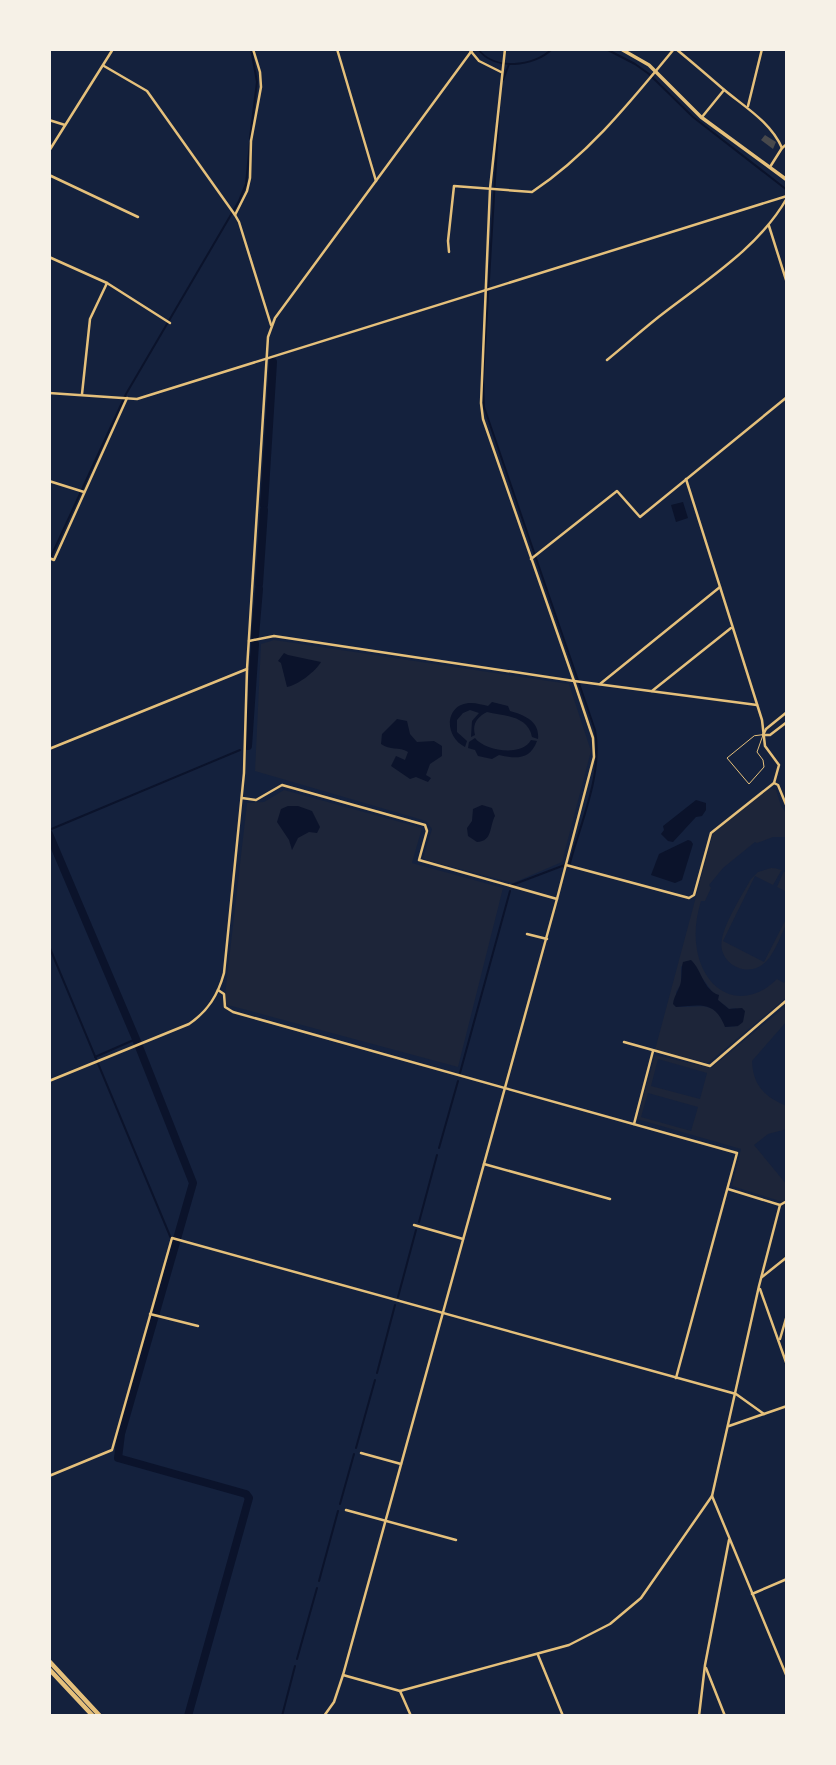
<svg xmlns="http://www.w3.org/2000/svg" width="836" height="1765" viewBox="0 0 836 1765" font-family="'DejaVu Sans',sans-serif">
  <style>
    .green { fill: #1d2539; fill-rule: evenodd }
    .water { fill: #0b132b }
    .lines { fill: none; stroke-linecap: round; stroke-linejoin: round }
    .stream { stroke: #0b132b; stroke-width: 2 }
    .river { stroke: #0b132b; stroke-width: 8 }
    .building { fill: #48494c }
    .service { stroke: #e5c07b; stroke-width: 1 }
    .minor { stroke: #e5c07b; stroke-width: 2.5 }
    .tertiary { stroke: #e5c07b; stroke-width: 2.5 }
    .primary { stroke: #e5c07b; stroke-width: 3.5 }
    .trunk { stroke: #e5c07b; stroke-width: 4.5 }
  </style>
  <rect width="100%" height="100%" fill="#14213d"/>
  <!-- green -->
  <g class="green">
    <polygon points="274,640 569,684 591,751 562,862 513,883 426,860 423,858 432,829 426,821 255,771 261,644"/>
    <path d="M769,788L776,790L781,806L787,814V837H773L757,843L755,842L723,868L709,885L711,888L705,901H701C696,917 694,934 697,950C705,994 744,1012 777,979L784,983L787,977V997L708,1063L655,1050L713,833ZM681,966L703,979L718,1000L729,1009L736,1008L738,1026L726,1027C714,1000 704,1007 678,1007L676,992L681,984Z"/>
    <polygon points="284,790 422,828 412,863 503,888 458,1067 224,1004 247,803 264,802"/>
    <path d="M771,868C777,868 782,870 787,873V892L777,887L784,871H781L773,885L755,876L723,941L764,962L787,917V923C780,936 774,957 762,965C743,978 717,961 722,939C725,922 742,895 751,879L758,872Z"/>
    <path d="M787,1005V1021L752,1061C753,1086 765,1097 787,1106V1129L768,1134L754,1145L787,1185V1199L783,1202L732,1186L741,1149L637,1119L655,1055L711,1068ZM658,1059L707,1073L700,1099L651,1086ZM648,1093L698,1107L691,1131L641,1117Z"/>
  </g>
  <!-- water -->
  <g class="water">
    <polygon points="683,502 688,518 676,522 671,505"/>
    <path d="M284,653L288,655L321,662C316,671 298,685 287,687L281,663L278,661Z"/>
    <path d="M492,702L508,706L510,711C524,715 540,721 538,739L532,737C528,716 505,716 487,712C477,717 472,724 475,735L471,737L472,721L479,713L470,710L463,713L457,720V732L467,741L465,747C443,736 445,703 471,703C477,703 483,705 488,706Z"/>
    <path d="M397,719L407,721L410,734L417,742L434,741L442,746V756L430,764L426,775L431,778L428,782L416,777L410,779L391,766L396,756L405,760L408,752C399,746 390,751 381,744L382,734Z"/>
    <path d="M475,738C485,751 522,757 531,740L537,741C530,760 516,759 499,755L492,759L478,756L475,750L468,748L469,742Z"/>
    <polygon points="696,800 706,803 706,810 702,816 696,817 673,842 668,841 661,834 664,830 663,826"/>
    <path d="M482,805L492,808L495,816C489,827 493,841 477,842L468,836L467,828L472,821L473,809Z"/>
    <polygon points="288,806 298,806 312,811 320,827 317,833 309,832 298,838 292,850 289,840 277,822 281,809"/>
    <polygon points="688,840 691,841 693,844 682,880 675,883 651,875 659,854"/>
    <path d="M691,960C702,970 703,990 719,995L718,1000L729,1009L742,1008L745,1011L743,1022L738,1026L725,1027C715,1001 701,1005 676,1007L673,1004C674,995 680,989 681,981C682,974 681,969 683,962Z"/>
  </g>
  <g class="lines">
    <!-- stream -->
    <g class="stream">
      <path d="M478,49C494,71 534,67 552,49"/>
      <polyline points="606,49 635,64 649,74 693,117 787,190"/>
      <polyline points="49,51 50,49"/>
      <polyline points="503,80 509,64"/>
      <path d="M499,113L483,379L484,407L595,730C603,774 581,821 570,863L512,885"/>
      <polyline points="250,138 257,82 251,49"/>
      <polyline points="49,561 126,394 239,201 246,184 250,143"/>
      <polyline points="49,830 240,750"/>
      <polyline points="49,946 175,1248"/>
      <polyline points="95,1057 136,1039"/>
      <polyline points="460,1073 510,891"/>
      <polyline points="439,1148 458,1081"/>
      <polyline points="419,1222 437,1155"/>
      <polyline points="398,1297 416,1230"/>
      <polyline points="377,1373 395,1305"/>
      <polyline points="356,1448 375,1380"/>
      <polyline points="340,1504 354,1454"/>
      <polyline points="319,1581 338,1511"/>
      <polyline points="297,1659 317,1588"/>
      <polyline points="282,1716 295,1666"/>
    </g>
    <!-- river -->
    <g class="river">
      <polyline points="264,505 273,362"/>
      <polyline points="259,584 264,510"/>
      <polyline points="255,636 259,589"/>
      <polyline points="248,746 255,644"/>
      <polyline points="49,834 136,1039 193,1183 121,1434 118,1458 246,1494 249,1498 188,1716"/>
    </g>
  </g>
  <!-- building -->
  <polygon class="building" points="765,135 776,142 773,149 761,140"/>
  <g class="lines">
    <!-- service -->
    <polygon class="service" points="763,735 757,752 763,760 764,767 749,784 727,758 754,736"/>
    <!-- minor -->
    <g class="minor">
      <polyline points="337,49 376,181"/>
      <polyline points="469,49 479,61 501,72"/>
      <polyline points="505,49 490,189 481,403 483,419 574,681"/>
      <path d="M676,49C692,62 707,75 722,88C743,106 770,121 782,148"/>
      <polyline points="104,66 147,91 235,215 239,222 271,325"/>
      <polyline points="748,106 762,49"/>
      <polyline points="702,117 724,90"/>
      <polyline points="49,120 65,125"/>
      <polyline points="770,167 782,148 787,144"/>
      <polyline points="49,175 138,217"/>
      <polyline points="235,215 247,191 250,178 251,141 261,87 260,72 253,49"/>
      <polyline points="769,226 787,283"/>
      <path d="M449,252L448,241L454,186L532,192C589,154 631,101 674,49"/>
      <polyline points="49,257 107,283 170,323"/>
      <path d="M607,360C627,344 645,327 665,312C708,279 760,246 787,198"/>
      <polyline points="49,393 137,399 787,196"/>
      <polyline points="82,394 90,319 107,283"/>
      <polyline points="686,479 762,720 765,746 779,765 774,783"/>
      <polyline points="49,481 84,492"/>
      <polyline points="49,558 54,560 127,398"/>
      <polyline points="531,559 617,491 640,517 787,397"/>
      <polyline points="249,641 274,636 574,681 757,705"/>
      <polyline points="600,684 720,587"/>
      <polyline points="652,691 731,628"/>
      <polyline points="49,749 247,669"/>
      <polyline points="242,798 256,800 282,785 425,825 427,831 419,860 557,899 343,1675 334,1702 324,1716"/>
      <polyline points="566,865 689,898 694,895 711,833 774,783 778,785 787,807"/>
      <polyline points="527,934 547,939"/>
      <polyline points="218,990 224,994 225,1007 233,1012 737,1153 676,1378"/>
      <polyline points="624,1042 710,1066 787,1000"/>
      <polyline points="634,1124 653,1051"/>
      <polyline points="484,1164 610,1199"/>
      <polyline points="728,1189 780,1205 787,1201"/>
      <polyline points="414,1225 463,1239"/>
      <polyline points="762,1277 787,1257"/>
      <polyline points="760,1289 787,1365"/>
      <polyline points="150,1314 198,1326"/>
      <polyline points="780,1339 787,1315"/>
      <polyline points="729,1426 787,1406"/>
      <polyline points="361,1453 401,1464"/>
      <polyline points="49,1476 112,1450 172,1238 736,1394 764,1414"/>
      <polyline points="712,1496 787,1677"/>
      <polyline points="346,1510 456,1540"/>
      <polyline points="752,1594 787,1579"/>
      <polyline points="538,1655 563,1716"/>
      <polyline points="706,1668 725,1716"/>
      <polyline points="400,1691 569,1645 610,1624 641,1598 712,1496 759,1286 780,1205"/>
      <polyline points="699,1716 705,1665 729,1540"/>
    </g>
    <!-- tertiary -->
    <g class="tertiary">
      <polyline points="49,151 113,49"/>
      <polyline points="763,735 766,729 787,712"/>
      <polyline points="763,735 770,735 787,722"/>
      <polyline points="557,899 594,757 593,738 574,681"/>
      <path d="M49,1081L189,1024C208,1011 218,995 224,973L244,773L247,669L268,337L275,318L473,49"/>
      <polyline points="343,1675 400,1691 411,1716"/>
    </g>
    <!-- primary -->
    <polyline class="primary" points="621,49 649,65 701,117 787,180"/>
    <!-- trunk -->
    <g class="trunk">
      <polyline points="49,1661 100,1716"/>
      <polyline points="49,1669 93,1716"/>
    </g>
  </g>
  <!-- border -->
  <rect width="836" height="1765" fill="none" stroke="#f6f1e7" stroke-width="102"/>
</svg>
